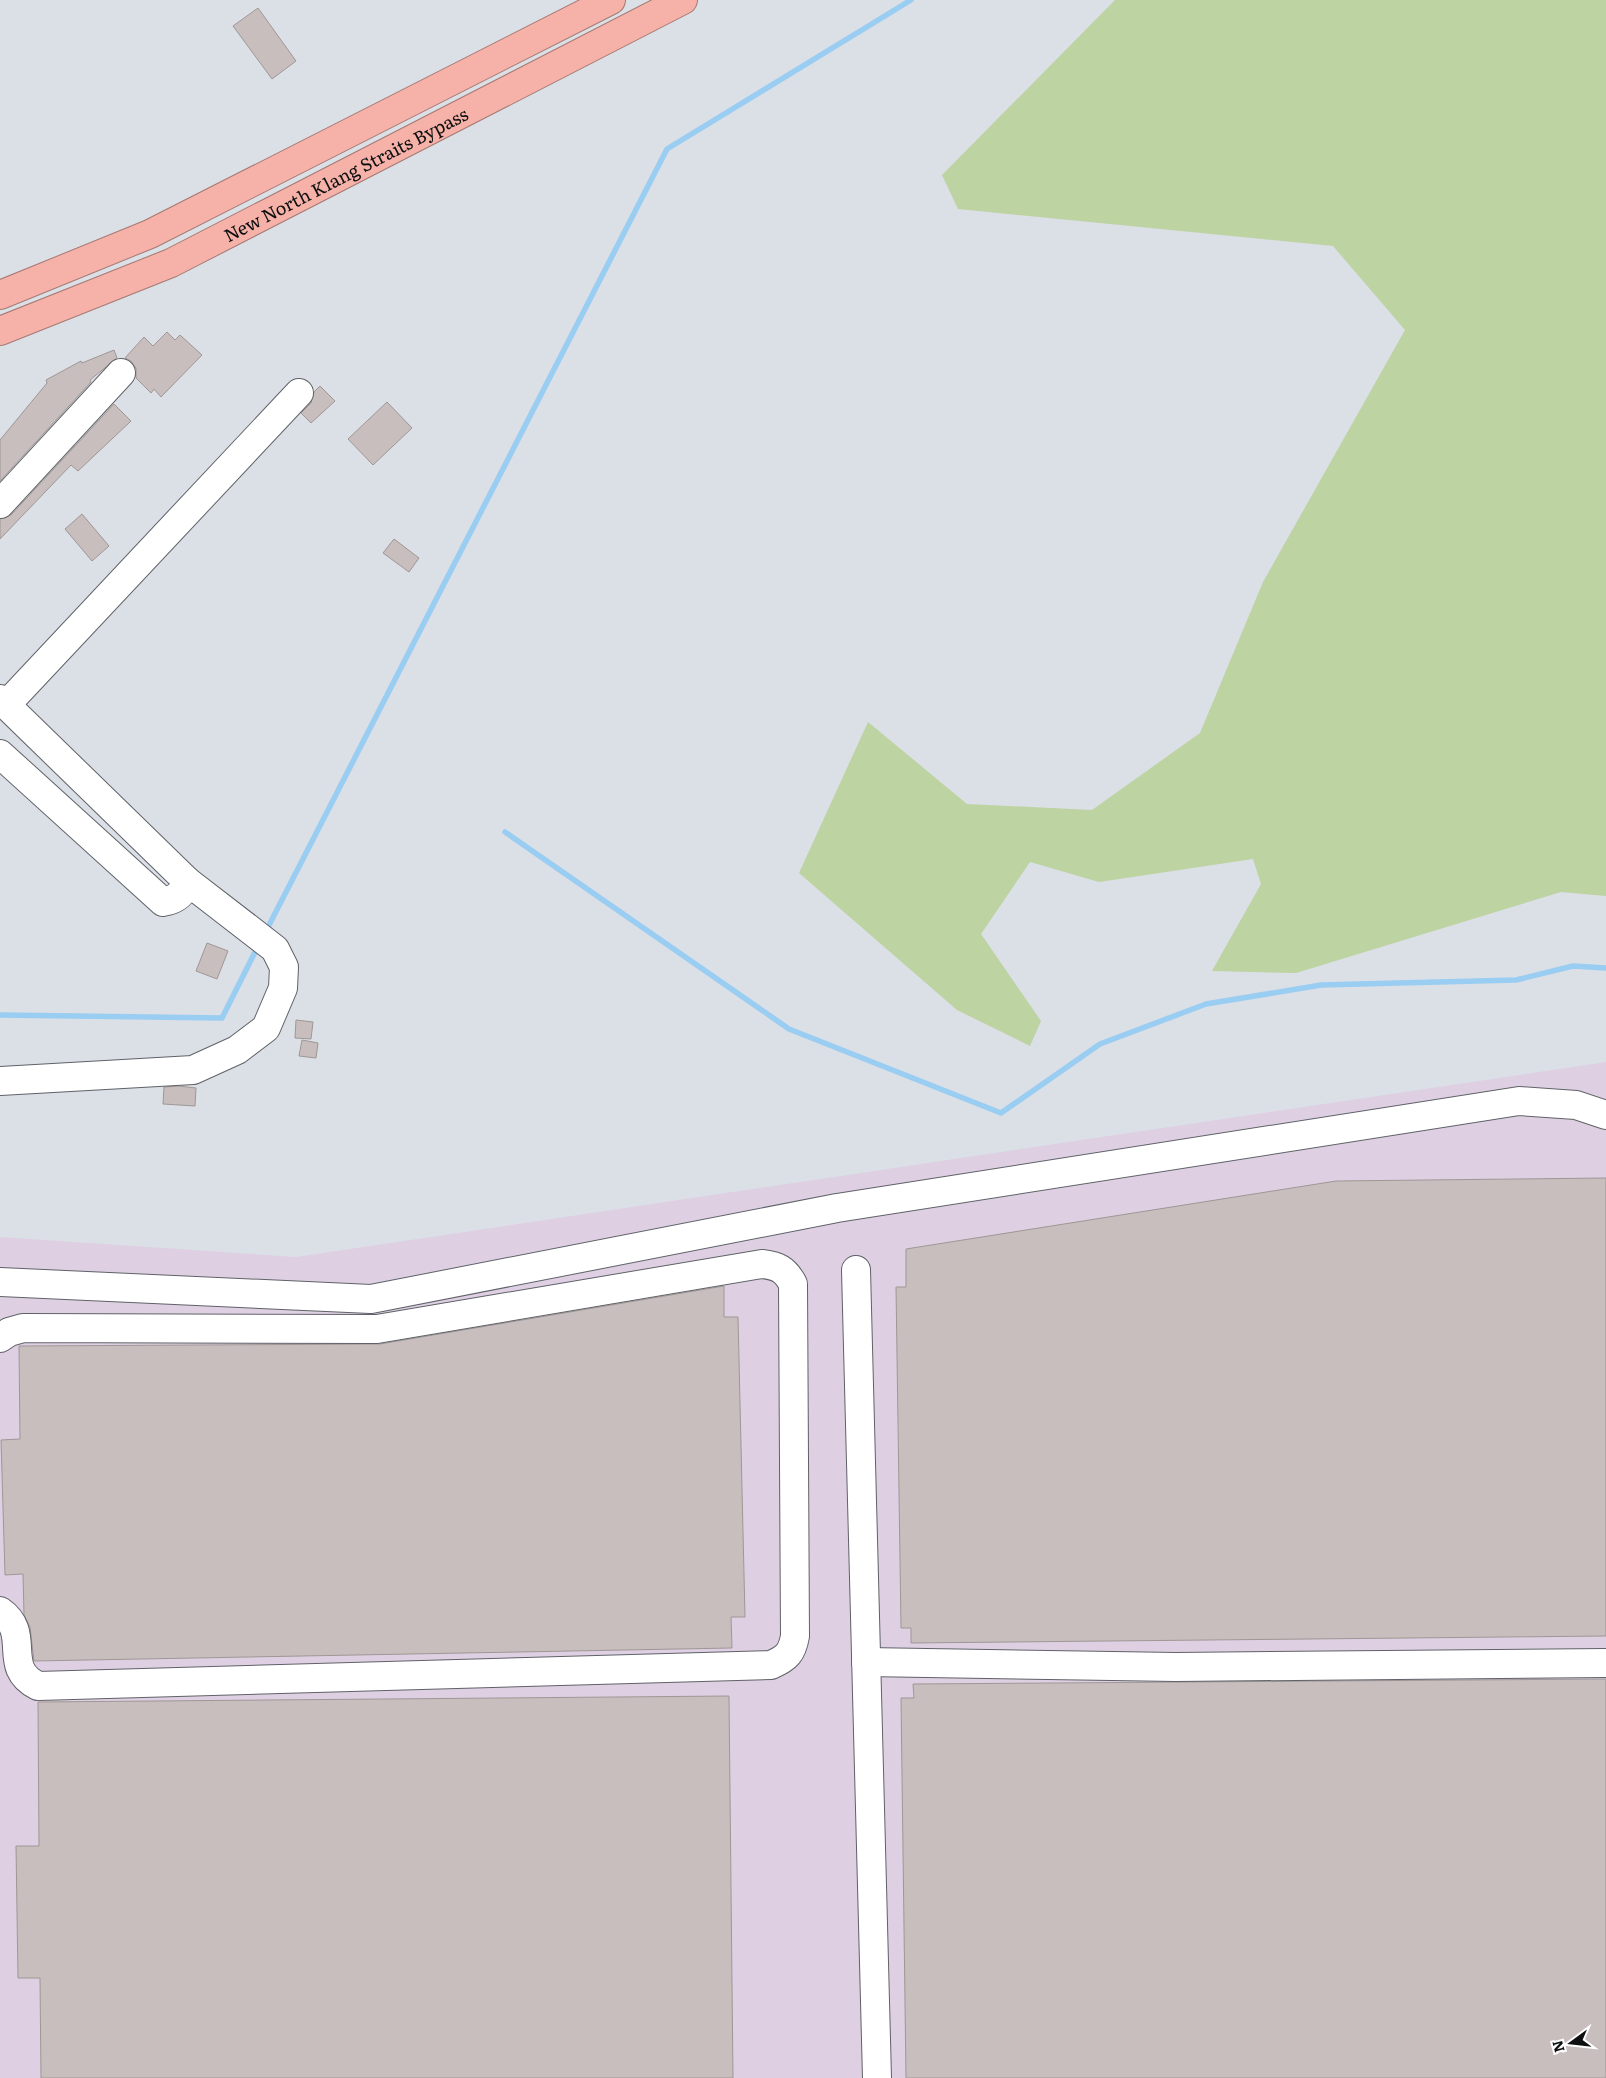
<svg xmlns="http://www.w3.org/2000/svg" width="1606" height="2078" viewBox="0 0 1606 2078" font-family="Literata,serif">
  <style>
    .industrial { fill: #ded0e2 }
    .green { fill: #bdd3a2 }
    .lines { fill: none; stroke-linecap: round; stroke-linejoin: round }
    .stream { stroke: #9acdf2; stroke-width: 5.5 }
    .building { fill: #c7bebd; stroke: #9f9796 }
    .minor-casing { stroke: #5f6268; stroke-width: 30 }
    .highway-casing { stroke: #a57973; stroke-width: 30 }
    .minor { stroke: #fff; stroke-width: 28 }
    .highway { stroke: #f6b2a8; stroke-width: 28 }
    .labels { text-anchor: middle; dominant-baseline: central; stroke-width: 4.5; stroke-linejoin: round; paint-order: stroke }
    .street-label { font-size: 18px; fill: #0e0f11; stroke: #fff }
  </style>
  <rect width="100%" height="100%" fill="#dbdfe6"/>
  <!-- industrial -->
  <polygon class="industrial" points="1606,1062 1606,2078 0,2078 0,1237 296,1257"/>
  <!-- green -->
  <polygon class="green" points="1115,0 1606,0 1606,896 1561,892 1296,973 1212,971 1261,884 1253,859 1099,882 1030,862 981,934 1041,1021 1030,1046 957,1010 799,873 868,722 967,804 1092,810 1200,733 1263,582 1405,330 1333,246 958,209 942,175"/>
  <g class="lines">
    <!-- stream -->
    <g class="stream">
      <polyline points="505,832 789,1029 1001,1113 1100,1044 1206,1004 1321,985 1516,980 1573,966 1606,968"/>
      <polyline points="265,933 667,149 911,0"/>
      <polyline points="0,1015 222,1018 258,946"/>
    </g>
  </g>
  <!-- building -->
  <g class="building">
    <polygon points="258,8 296,61 272,79 233,26"/>
    <polygon points="167,332 175,340 180,335 202,355 161,397 154,389 151,393 136,378 136,368 131,361 125,358 144,337 153,346"/>
    <polygon points="114,350 117,358 90,380 91,382 0,481 0,440 47,383 46,380 81,361 82,363"/>
    <polygon points="320,386 335,401 311,423 301,413 311,403 314,392"/>
    <polygon points="387,402 412,428 373,465 348,439"/>
    <polygon points="114,404 131,421 78,471 71,465 0,539 0,519 11,515"/>
    <polygon points="82,514 109,546 92,561 65,529"/>
    <polygon points="394,539 419,558 409,572 383,553"/>
    <polygon points="207,943 228,951 217,979 196,971"/>
    <polygon points="296,1020 313,1022 311,1039 295,1038"/>
    <polygon points="302,1040 318,1043 316,1058 299,1056"/>
    <polygon points="179,1086 196,1088 195,1106 163,1104 164,1087"/>
    <polygon points="1606,1178 1606,1636 911,1643 911,1628 901,1628 896,1287 906,1287 906,1249 1336,1181"/>
    <polygon points="724,1286 724,1317 738,1317 745,1617 731,1617 732,1648 34,1661 30,1627 24,1615 23,1574 5,1575 1,1440 20,1439 19,1346 380,1344"/>
    <polygon points="1606,1679 1606,2078 906,2078 901,1698 914,1698 913,1684"/>
    <polygon points="729,1696 733,2078 41,2078 40,1978 18,1978 16,1846 39,1846 38,1702"/>
  </g>
  <g class="lines">
    <!-- minor casing -->
    <g class="minor-casing">
      <g id="minor">
        <polyline points="0,504 121,373"/>
        <path d="M0,699L187,881C184,893 176,900 163,902L0,754"/>
        <polyline points="6,705 299,393"/>
        <polyline points="0,1081 193,1070 237,1050 266,1028 283,988 284,967 275,949 187,881"/>
        <polyline points="856,1270 877,2078"/>
        <polyline points="0,1282 371,1299 837,1208 1519,1101 1576,1105 1606,1115"/>
        <path d="M0,1338L9,1332L23,1328L377,1329L762,1264C778,1266 785,1269 793,1284L795,1636C792,1653 787,1658 771,1665L38,1686C0,1667 33,1634 0,1611"/>
        <polyline points="866,1662 1176,1667 1606,1663"/>
      </g>
    </g>
    <!-- highway casing -->
    <g class="highway-casing">
      <g id="highway">
        <polyline points="0,295 150,234 611,0"/>
        <path id="s1" d="M0,331L171,263L683,0"/>
      </g>
    </g>
    <!-- minor -->
    <use href="#minor" class="minor"/>
    <!-- highway -->
    <use href="#highway" class="highway"/>
  </g>
  <g class="labels">
    <!-- street labels -->
    <g class="street-label">
      <text stroke="none"><textPath href="#s1" startOffset="380">New North Klang Straits Bypass</textPath></text>
    </g>
  </g>
  <!-- north arrow -->
  <g transform="translate(1571 2043) rotate(255)" stroke="#ffffff" stroke-width="4" paint-order="stroke">
  <path d="M0-4L9 19L0 12L-9 19Z" fill="#0e0f11"/>
  <text y="-8" font-size="14" font-weight="bold" text-anchor="middle" fill="#0e0f11">N</text>
  </g>
</svg>
